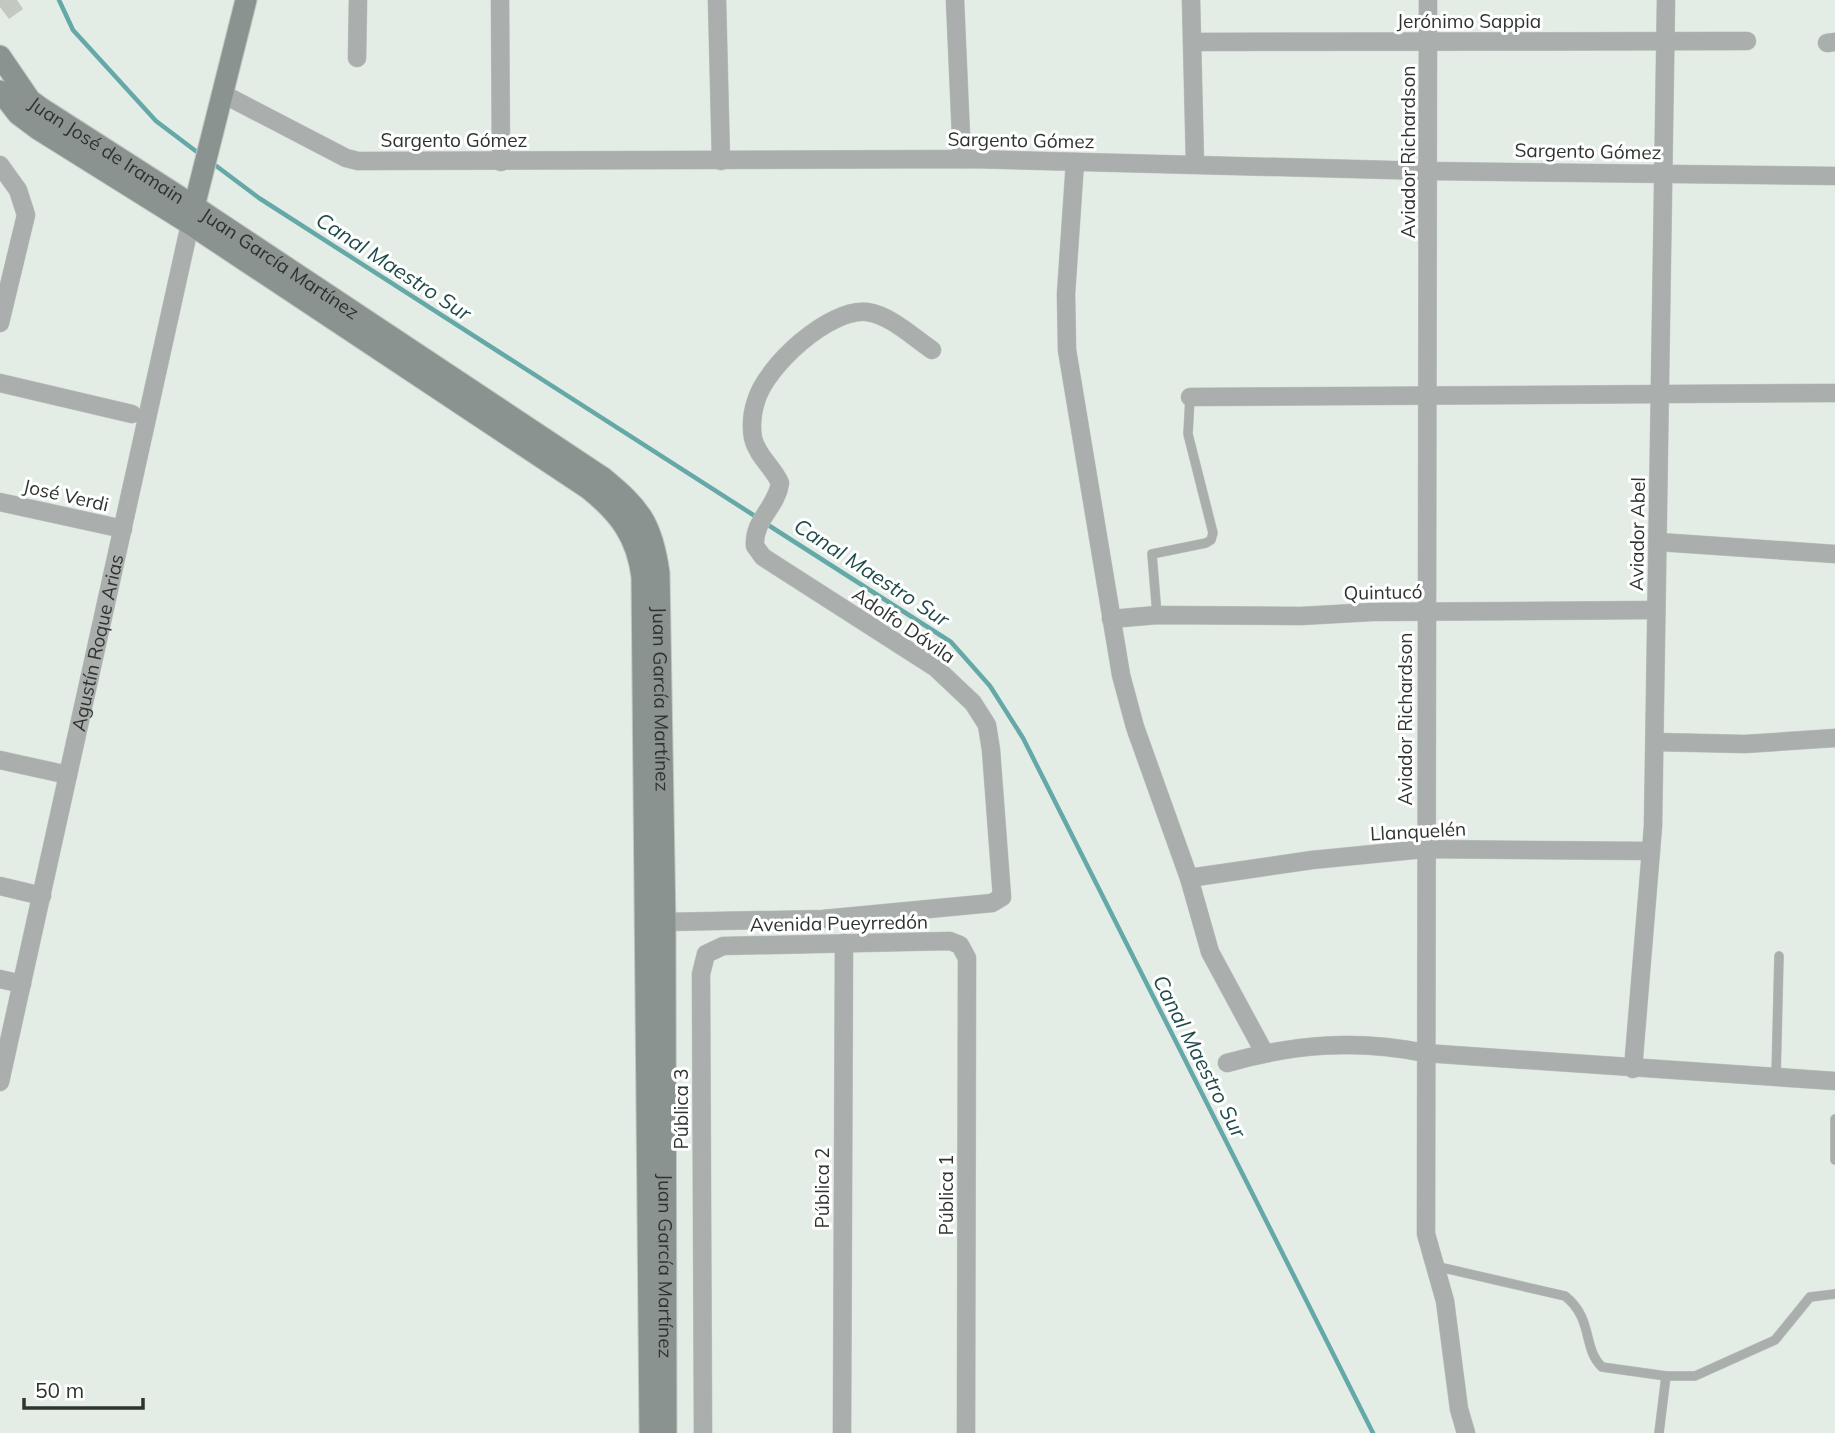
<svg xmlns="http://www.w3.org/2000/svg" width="1835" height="1433" viewBox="0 0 1835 1433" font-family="Mulish,sans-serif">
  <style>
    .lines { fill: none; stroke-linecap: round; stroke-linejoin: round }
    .stream { stroke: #65a8a8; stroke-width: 4.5 }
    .building { fill: #c3c9bf }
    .service-casing { stroke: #bfc8c1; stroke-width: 10 }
    .minor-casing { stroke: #bfc8c1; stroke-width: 19 }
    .secondary-casing { stroke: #bfc8c1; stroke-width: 23 }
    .service { stroke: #aaafae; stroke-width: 9 }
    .minor { stroke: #aaafae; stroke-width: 18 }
    .secondary { stroke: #8b9390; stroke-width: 21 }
    .labels { text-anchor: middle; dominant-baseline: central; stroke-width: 6; stroke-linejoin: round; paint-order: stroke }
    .street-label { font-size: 19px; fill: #2f3330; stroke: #fff }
    .water-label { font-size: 21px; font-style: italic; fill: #1e4a4a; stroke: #fff }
  </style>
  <rect width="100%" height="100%" fill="#e3ede5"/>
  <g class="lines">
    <!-- stream -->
    <g class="stream">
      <polyline points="59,0 73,30 156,121 201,155"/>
      <polyline points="211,162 259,198 758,518"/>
      <polyline points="765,523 951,642 990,686 1023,738 1373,1433"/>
    </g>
  </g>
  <!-- building -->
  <polygon class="building" points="0,0 17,0 23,9 9,19 0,7"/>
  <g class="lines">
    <!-- service casing -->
    <g class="service-casing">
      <g id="service">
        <polyline points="1157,615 1152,554 1206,543 1211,540 1213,533 1188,434 1190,397"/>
        <polyline points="1776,1077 1779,956"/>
        <polyline points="1835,1119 1835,1160"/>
        <path d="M1435,1266L1565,1296C1594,1319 1582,1348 1602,1367L1666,1376H1695L1775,1340L1810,1297L1835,1294"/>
        <polyline points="1659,1433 1666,1376"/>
      </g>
    </g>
    <!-- minor casing -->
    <g class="minor-casing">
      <g id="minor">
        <polyline points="500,0 501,162"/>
        <polyline points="717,0 721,161"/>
        <polyline points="955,0 962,159"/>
        <polyline points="1191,0 1195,164"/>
        <polyline points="1428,0 1426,1234 1445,1301 1459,1409 1466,1433"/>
        <polyline points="1192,42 1747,41"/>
        <polyline points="1827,43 1835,42"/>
        <polyline points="357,58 358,0"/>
        <polyline points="223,94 346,158 358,161 972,159 1428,171 1835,176"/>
        <polyline points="1075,162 1066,294 1067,350 1121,675 1135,727 1189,878 1210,952 1264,1052"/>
        <polyline points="0,165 18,190 26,215 0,323"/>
        <polyline points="0,383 132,414"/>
        <polyline points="1190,397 1835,393"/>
        <polyline points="0,502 123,529"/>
        <polyline points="1659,542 1835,554"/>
        <polyline points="1111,619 1157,615 1301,616 1372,612 1656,610"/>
        <polyline points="1655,742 1745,744 1835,738"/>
        <polyline points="0,760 68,775"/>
        <polyline points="1189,878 1312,860 1424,849 1651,851"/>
        <polyline points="0,886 42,896"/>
        <path d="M665,922L823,919L992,903L1002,897L991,750L987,725L973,703L936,668L763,557L755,546C753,520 777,507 780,483C773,467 757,456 753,438C751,426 752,413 756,401C766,366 829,308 867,312C890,315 913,337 932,350"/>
        <polyline points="0,979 22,984"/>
        <path d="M1227,1063C1294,1044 1356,1039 1425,1053L1835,1081"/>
        <polyline points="1633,1069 1653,826 1666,0"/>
        <path id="s1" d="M0,1082L190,224"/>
        <polyline points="703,1433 701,974 706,954 723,946 950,941 960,945 967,958 966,1433"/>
        <polyline points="842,1433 844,943"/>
      </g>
    </g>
    <!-- secondary casing -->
    <g class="secondary-casing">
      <g id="secondary">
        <path id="s2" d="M0,56L30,100L41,108L194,206L602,477C640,508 652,523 659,573L665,922L666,1433"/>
        <path d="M0,91L18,114L38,129L190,224L589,489C620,514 637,537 642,577L650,1433"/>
        <polyline points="191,219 246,0"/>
      </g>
    </g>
    <!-- service -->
    <use href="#service" class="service"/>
    <!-- minor -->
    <use href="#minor" class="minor"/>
    <!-- secondary -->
    <use href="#secondary" class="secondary"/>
  </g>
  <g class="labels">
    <!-- street labels -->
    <g class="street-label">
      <text x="1469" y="21">Jerónimo Sappia</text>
      <text x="454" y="140">Sargento Gómez</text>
      <text transform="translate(1021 140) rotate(1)">Sargento Gómez</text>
      <text stroke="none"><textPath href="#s2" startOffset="145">Juan José de Iramain</textPath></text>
      <text transform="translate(1588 151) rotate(1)">Sargento Gómez</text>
      <text transform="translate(1408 152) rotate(-90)">Aviador Richardson</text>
      <text stroke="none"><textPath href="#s2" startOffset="352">Juan García Martínez</textPath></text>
      <text transform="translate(66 495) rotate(13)">José Verdi</text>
      <text transform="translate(1637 534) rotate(-89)">Aviador Abel</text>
      <text transform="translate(1383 592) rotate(-1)">Quintucó</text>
      <text transform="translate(904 625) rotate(34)">Adolfo Dávila</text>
      <text stroke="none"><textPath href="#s1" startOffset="450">Agustín Roque Arias</textPath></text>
      <text stroke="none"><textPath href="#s2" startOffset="980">Juan García Martínez</textPath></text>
      <text transform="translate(1405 719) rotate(-90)">Aviador Richardson</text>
      <text transform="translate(1418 831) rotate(-3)">Llanquelén</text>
      <text transform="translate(839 923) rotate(-1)">Avenida Pueyrredón</text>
      <text transform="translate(681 1109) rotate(-90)">Pública 3</text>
      <text transform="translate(822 1188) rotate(-90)">Pública 2</text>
      <text transform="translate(946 1195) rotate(-90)">Pública 1</text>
      <text stroke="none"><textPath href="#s2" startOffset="1547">Juan García Martínez</textPath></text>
    </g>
    <!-- water labels -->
    <g class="water-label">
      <text transform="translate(394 266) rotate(33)">Canal Maestro Sur</text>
      <text transform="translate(872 572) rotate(33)">Canal Maestro Sur</text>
      <text transform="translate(1200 1056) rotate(63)">Canal Maestro Sur</text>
    </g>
  </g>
  <!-- scale -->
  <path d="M24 1398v10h119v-10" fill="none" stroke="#2f3330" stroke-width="3.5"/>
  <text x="35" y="1398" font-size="21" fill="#2f3330" stroke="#ffffff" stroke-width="5" paint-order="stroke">50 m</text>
</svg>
